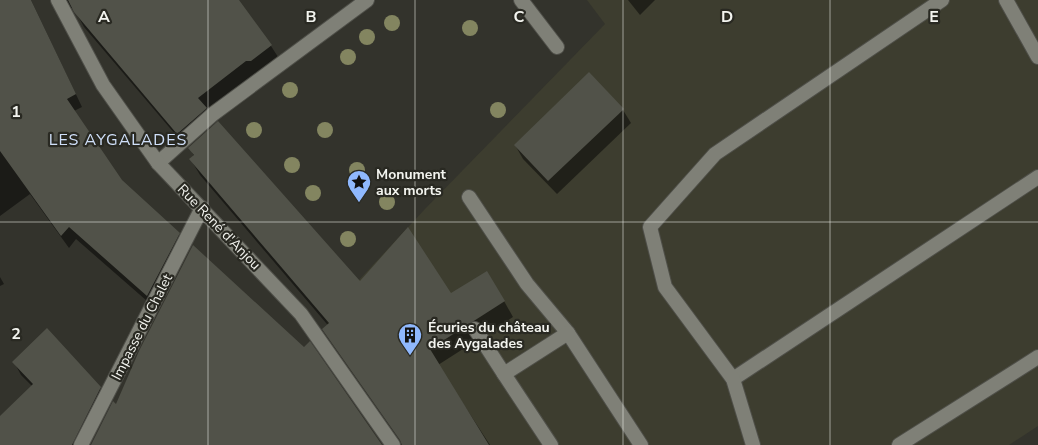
<svg xmlns="http://www.w3.org/2000/svg" width="1038" height="445" viewBox="0 0 1038 445" font-family="'Nunito Sans',sans-serif">
  <style>
    .built { fill: #3d3d2f }
    .shadow { fill: #0007 }
    .building { fill: #515249 }
    .lines { fill: none; stroke-linecap: round; stroke-linejoin: round }
    .service-casing { stroke: #4f4f49; stroke-width: 16 }
    .minor-casing { stroke: #4f4f49; stroke-width: 16 }
    .service { stroke: #7f8077; stroke-width: 14 }
    .minor { stroke: #7f8077; stroke-width: 14 }
    .tree { fill: #838560 }
    .grid { fill: none; stroke: #f3f4ef; stroke-width: 1; stroke-opacity: 0.55 }
    .labels { text-anchor: middle; dominant-baseline: central; stroke-width: 4.5; stroke-linejoin: round; paint-order: stroke }
    .poi-label { font-size: 14px; font-weight: bold; fill: #f3f4ef; stroke: #292922; text-anchor: start }
    .street-label { font-size: 14px; fill: #f3f4ef; stroke: #292922 }
    .quarter-label { font-size: 16px; letter-spacing: 1px; fill: #d0e0fa; stroke: #292922 }
    .grid-label { font-size: 16px; text-anchor: middle; font-weight: bold; fill: #f3f4ef; stroke: #292922; stroke-width: 4.5; stroke-linejoin: round; paint-order: stroke }
  </style>
  <rect width="100%" height="100%" fill="#33332c"/>
  <!-- built -->
  <polygon class="built" points="587,0 1038,0 1038,426 1009,445 409,445 327,324 325,315 359,280 425,209 605,24"/>
  <!-- shadow -->
  <g class="shadow">
    <polygon points="0,0 31,0 82,107 74,111 121,181 179,234 186,246 155,308 76,239 69,248 30,194 0,216"/>
    <polygon points="61,0 237,0 271,46 280,60 260,75 254,75 207,111 214,123 186,147 84,27 74,9 66,6"/>
    <polygon points="628,0 655,0 640,15"/>
    <polygon points="623,110 631,123 557,194 523,159 515,145"/>
    <polygon points="190,148 360,282 504,301 513,317 438,365 490,445 441,445 355,357 200,175 191,160 194,156"/>
    <polygon points="0,277 4,284 0,286"/>
    <polygon points="14,362 100,388 107,401 85,445 0,445 0,418 32,386 21,375"/>
  </g>
  <!-- building -->
  <g class="building">
    <polygon points="0,0 31,0 76,94 67,99 122,180 180,233 147,296 69,227 61,236 0,151"/>
    <polygon points="68,0 239,0 272,45 251,61 246,61 198,98 207,108 177,134 74,12"/>
    <polygon points="589,72 624,109 548,181 514,145"/>
    <polygon points="218,121 360,281 408,227 451,293 487,271 505,301 430,349 489,445 402,445 400,440 322,329 329,323 189,159 194,155 188,148"/>
    <polygon points="193,245 304,347 310,341 382,445 91,445 113,401 116,404 139,351"/>
    <polygon points="47,328 101,387 72,445 0,445 0,416 33,384 12,362"/>
  </g>
  <g class="lines">
    <!-- service casing -->
    <g class="service-casing">
      <g id="service">
        <polyline points="521,0 557,47"/>
        <polyline points="1006,0 1038,57"/>
        <polyline points="158,163 213,114 367,0"/>
        <polyline points="469,197 527,284 568,333 641,445"/>
        <polyline points="475,329 504,374"/>
        <polyline points="733,379 1038,177"/>
        <polyline points="551,445 504,374 568,333"/>
        <polyline points="753,445 733,379 665,287 650,227 715,154 942,0"/>
        <polyline points="899,445 1038,357"/>
      </g>
    </g>
    <!-- minor casing -->
    <g class="minor-casing">
      <g id="minor">
        <polyline points="58,0 103,85 158,163 301,314 393,445"/>
        <polyline points="81,445 202,208"/>
      </g>
    </g>
    <!-- service -->
    <use href="#service" class="service"/>
    <!-- minor -->
    <use href="#minor" class="minor"/>
  </g>
  <!-- trees -->
  <g class="tree">
    <circle cx="392" cy="23" r="8"/>
    <circle cx="470" cy="28" r="8"/>
    <circle cx="367" cy="37" r="8"/>
    <circle cx="348" cy="57" r="8"/>
    <circle cx="290" cy="90" r="8"/>
    <circle cx="498" cy="110" r="8"/>
    <circle cx="254" cy="130" r="8"/>
    <circle cx="325" cy="130" r="8"/>
    <circle cx="292" cy="165" r="8"/>
    <circle cx="357" cy="170" r="8"/>
    <circle cx="313" cy="193" r="8"/>
    <circle cx="387" cy="202" r="8"/>
    <circle cx="348" cy="239" r="8"/>
  </g>
  <!-- grid -->
  <path class="grid" d="M208,0V445M415,0V445M623,0V445M830,0V445M0,222H1038"/>
  <!-- icons -->
  <defs>
    <g id="sight-pin" transform="scale(1.25)"><path d="M0 17L-7.5 6A9.5 9.5 0 1 1 7.5 6Z" fill="#8fb8fd" stroke="#292922"/><path d="M0-6L1.8-2.2L6-1.7L2.9 1.2L3.7 5.4L0 3.3L-3.7 5.4L-2.9 1.2L-6-1.7L-1.8-2.2Z" fill="#111"/></g>
    <g id="building-pin" transform="scale(1.25)"><path d="M0 17L-7.5 6A9.5 9.5 0 1 1 7.5 6Z" fill="#8fb8fd" stroke="#292922"/><path d="M-4-6H4V6H1V3H-1V6H-4ZM-2.5-4.3h1.7v1.8h-1.7ZM.8-4.3h1.7v1.8H.8ZM-2.5-1h1.7V.8h-1.7ZM.8-1h1.7V.8H.8Z" fill="#111"/></g>
  </defs>
  <g fill-rule="evenodd">
    <use href="#sight-pin" x="359" y="182"/>
    <use href="#building-pin" x="410" y="335"/>
  </g>
  <g class="labels">
    <!-- poi labels -->
    <g class="poi-label">
      <text x="376" y="174">Monument<tspan x="376" dy="16">aux morts</tspan></text>
      <text x="428" y="327">Écuries du château<tspan x="428" dy="16">des Aygalades</tspan></text>
    </g>
    <!-- street labels -->
    <g class="street-label">
      <text transform="translate(219 227) rotate(46)">Rue René d'Anjou</text>
      <text transform="translate(142 327) rotate(-63)">Impasse du Chalet</text>
    </g>
    <!-- quarter labels -->
    <g class="quarter-label">
      <text x="118" y="140">LES AYGALADES</text>
    </g>
  </g>
  <g class="grid-label">
    <text x="104" y="22">A</text>
    <text x="311" y="22">B</text>
    <text x="519" y="22">C</text>
    <text x="727" y="22">D</text>
    <text x="934" y="22">E</text>
    <text x="16" y="117">1</text>
    <text x="16" y="339">2</text>
  </g>
</svg>
